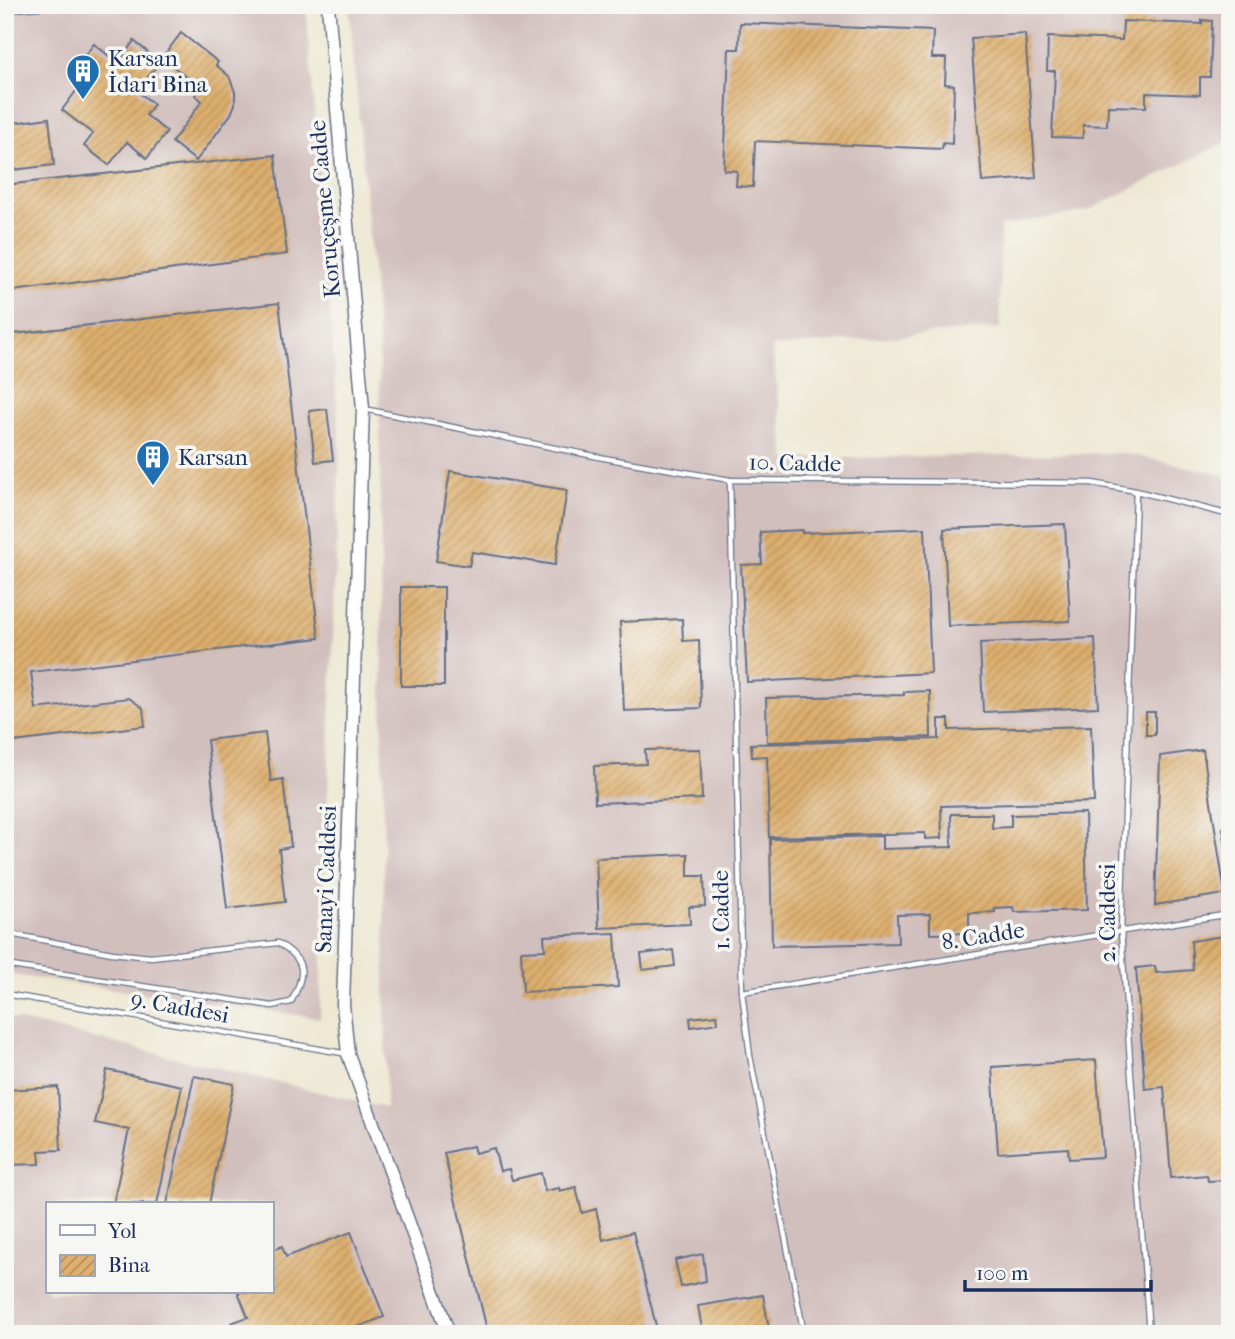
<svg xmlns="http://www.w3.org/2000/svg" width="1235" height="1339" viewBox="0 0 1235 1339" font-family="'IM FELL French Canon',serif">
  <style>
    .industrial { fill: #d1bfbd; fill-rule: evenodd }
    .building { fill: url(#building-hatch) }
    .lines { fill: none; stroke-linecap: round; stroke-linejoin: round }
    .service-casing { stroke: #657087; stroke-width: 7 }
    .tertiary-casing { stroke: #657087; stroke-width: 15 }
    .service { stroke: #fff; stroke-width: 4.5 }
    .tertiary { stroke: #fff; stroke-width: 12 }
    .labels { text-anchor: middle; dominant-baseline: central; stroke-width: 7; stroke-linejoin: round; paint-order: stroke }
    .poi-label { font-size: 23px; fill: #1b2f5e; stroke: #f6f6f2; text-anchor: start }
    .street-label { font-size: 23px; fill: #1b2f5e; stroke: #f6f6f2 }
  </style>
  <defs>
    <pattern id="building-hatch" width="6" height="6" patternUnits="userSpaceOnUse" patternTransform="scale(1.75)"><rect width="6" height="6" fill="#deaf6d"/><path d="M-1 1l2-2M0 6l6-6M5 7l2-2" fill="none" stroke="#b38f5d"/></pattern>
  </defs>
  <rect width="100%" height="100%" fill="#f6f6f2"/>
  <filter id="ink" filterUnits="userSpaceOnUse"><feTurbulence type="fractalNoise" baseFrequency=".0143" numOctaves="2"/><feDisplacementMap in="SourceGraphic" scale="14" xChannelSelector="R" yChannelSelector="G"/><feConvolveMatrix kernelMatrix="1 2 1 2 8 2 1 2 1" color-interpolation-filters="sRGB"/></filter>
  <filter id="wash" filterUnits="userSpaceOnUse"><feTurbulence type="fractalNoise" baseFrequency=".00686" numOctaves="4" result="noise"/><feDisplacementMap in="SourceGraphic" scale="28" xChannelSelector="R" yChannelSelector="G"/><feGaussianBlur stdDeviation="1.57" result="paint"/><feColorMatrix in="noise" values="0 0 0 0 0 0 0 0 0 0 0 0 0 0 0 0 0 1.4 0 .05"/><feComposite in="paint" operator="in"/></filter>
  <g filter="url(#wash)">
    <rect width="100%" height="100%" fill="#eee8d2"/>
    <!-- industrial -->
    <g class="industrial">
      <polygon points="5,5 306,5 340,442 320,1018 5,974"/>
      <path d="M349,5H1230V140L1087,211L1000,226V328L772,347L786,459L1124,453L1230,476V1334H5V1017L386,1108L379,348ZM47,1204H271V1292H47Z"/>
    </g>
    <g id="blocks">
      <!-- building -->
      <g class="building">
        <polygon points="1202,20 1212,21 1210,77 1200,77 1200,95 1146,93 1146,107 1108,106 1107,126 1083,125 1083,138 1052,137 1055,71 1047,71 1048,37 1122,40 1123,21 1202,24"/>
        <polygon points="740,23 933,31 932,58 946,58 945,84 954,85 952,144 943,143 942,149 755,141 753,187 736,186 737,171 724,170 729,49 739,49"/>
        <polygon points="181,33 218,62 216,65 229,76 235,92 235,104 231,114 196,161 172,142 202,101 195,95 200,87 162,58"/>
        <polygon points="1025,34 1036,178 982,182 971,38"/>
        <polygon points="134,41 160,62 137,91 154,104 146,115 167,132 147,158 127,142 109,165 84,146 93,134 62,110 85,79 74,70 94,44 118,63"/>
        <polygon points="49,118 54,165 5,171 5,124"/>
        <polygon points="275,155 287,254 5,292 5,185"/>
        <polygon points="279,303 319,638 31,672 36,709 129,698 143,708 145,726 5,743 5,335"/>
        <polygon points="327,409 333,460 315,462 309,411"/>
        <polygon points="450,471 567,490 555,565 472,552 469,566 436,561"/>
        <polygon points="1065,524 1070,621 948,626 944,529"/>
        <polygon points="925,528 931,673 747,682 741,565 762,564 760,532 802,530 802,533"/>
        <rect x="401" y="587" width="43" height="99"/>
        <polygon points="682,619 683,641 699,640 701,708 624,711 620,622"/>
        <polygon points="1095,638 1098,707 983,712 980,643"/>
        <polygon points="930,691 931,737 767,742 766,698 904,695 904,692"/>
        <rect x="1146" y="712" width="9" height="23"/>
        <polygon points="939,719 949,719 949,730 1091,726 1094,802 941,806 942,838 925,839 925,833 769,837 767,756 752,757 751,744 939,739"/>
        <polygon points="265,733 271,781 283,779 291,847 279,849 285,902 227,909 207,740"/>
        <polygon points="700,749 702,799 595,803 594,766 646,764 645,750"/>
        <polygon points="1203,750 1225,894 1155,905 1160,756"/>
        <polygon points="1085,813 1087,910 1014,912 1013,907 994,908 995,912 969,913 969,933 930,934 930,914 897,915 898,943 772,946 770,839 882,836 882,849 952,847 951,814 992,814 992,828 1011,827 1011,815"/>
        <polygon points="1230,827 1230,859 1228,859 1223,828"/>
        <polygon points="688,854 688,876 704,876 705,906 689,907 690,924 599,928 596,858"/>
        <polygon points="615,933 618,987 523,992 521,951 545,950 544,936"/>
        <polygon points="1230,935 1230,1180 1208,1181 1207,1175 1171,1178 1164,1087 1145,1089 1136,968 1155,966 1156,973 1193,970 1191,941"/>
        <polygon points="673,950 675,966 643,970 641,954"/>
        <polygon points="717,1015 718,1023 691,1027 690,1018"/>
        <polygon points="1096,1060 1103,1157 1069,1159 1068,1148 998,1153 992,1067"/>
        <polygon points="107,1070 182,1086 157,1204 113,1204 129,1130 95,1123"/>
        <polygon points="194,1076 234,1084 209,1204 167,1204"/>
        <polygon points="58,1087 61,1150 39,1151 40,1164 5,1165 5,1090"/>
        <polygon points="473,1146 475,1153 494,1148 500,1171 509,1169 512,1180 541,1173 545,1191 559,1188 560,1191 576,1187 582,1213 596,1209 603,1240 633,1232 658,1334 488,1334 444,1153"/>
        <polygon points="351,1232 384,1317 340,1334 235,1334 231,1323 248,1317 238,1292 271,1292 271,1251 282,1246 286,1257"/>
        <polygon points="703,1254 706,1281 681,1287 675,1260"/>
        <polygon points="763,1295 770,1334 703,1334 698,1306"/>
      </g>
    </g>
  </g>
  <g filter="url(#ink)">
    <use href="#blocks" fill-opacity="0" stroke="#657087" stroke-width="2"/>
    <g class="lines">
      <!-- service casing -->
      <g class="service-casing">
        <g id="service">
          <polyline points="1196,5 1230,7"/>
          <polyline points="5,10 60,5"/>
          <polyline points="364,409 604,458 730,480 1092,483 1136,491 1230,515"/>
          <polyline points="730,480 742,992 750,1056 804,1334"/>
          <polyline points="1136,491 1121,931 1149,1334"/>
          <path d="M5,933L112,953L151,957L278,943C307,960 306,974 291,1002L272,1006L5,965"/>
          <polyline points="742,992 1230,914"/>
          <polyline points="5,994 348,1054"/>
        </g>
      </g>
      <!-- tertiary casing -->
      <g class="tertiary-casing">
        <polyline id="tertiary" points="328,5 363,409 343,1004 348,1054 449,1334"/>
      </g>
      <!-- service -->
      <use href="#service" class="service"/>
      <!-- tertiary -->
      <use href="#tertiary" class="tertiary"/>
    </g>
  </g>
  <!-- icons -->
  <defs>
    <g id="building-pin" transform="scale(1.75)"><path d="M0 17L-7.5 6A9.5 9.5 0 1 1 7.5 6Z" fill="#1f6fb2" stroke="#f6f6f2"/><path d="M-4-6H4V6H1V3H-1V6H-4ZM-2.5-4.3h1.7v1.8h-1.7ZM.8-4.3h1.7v1.8H.8ZM-2.5-1h1.7V.8h-1.7ZM.8-1h1.7V.8H.8Z" fill="#fff"/></g>
  </defs>
  <g fill-rule="evenodd">
    <use href="#building-pin" x="83" y="71"/>
    <use href="#building-pin" x="153" y="457"/>
  </g>
  <g class="labels">
    <!-- poi labels -->
    <g class="poi-label">
      <text x="108" y="58">Karsan<tspan x="108" dy="26">İdari Bina</tspan></text>
      <text x="178" y="457">Karsan</text>
    </g>
    <!-- street labels -->
    <g class="street-label">
      <text transform="translate(325 209) rotate(-95)">Koruçeşme Cadde</text>
      <text transform="translate(795 463) rotate(1)">10. Cadde</text>
      <text transform="translate(326 879) rotate(-88)">Sanayi Caddesi</text>
      <text transform="translate(721 910) rotate(-91)">1. Cadde</text>
      <text transform="translate(1107 913) rotate(-90)">2. Caddesi</text>
      <text transform="translate(983 936) rotate(-9)">8. Cadde</text>
      <text transform="translate(180 1007) rotate(10)">9. Caddesi</text>
    </g>
  </g>
  <!-- margin -->
  <rect width="1235" height="1339" fill="none" stroke="#f6f6f2" stroke-width="28"/>
  <!-- legend -->
  <rect x="46" y="1202" width="228" height="91" fill="#f6f6f2" stroke="#9ea6b7" stroke-width="2"/>
  <rect x="60" y="1225" width="35" height="10" fill="#ffffff" stroke="#9ea6b7" stroke-width="2"/>
  <text x="108" y="1238" font-size="21" fill="#1b2f5e">Yol</text>
  <rect x="60" y="1255" width="35" height="21" fill="url(#building-hatch)" stroke="#9ea6b7" stroke-width="2"/>
  <text x="108" y="1272" font-size="21" fill="#1b2f5e">Bina</text>
  <!-- scale -->
  <path d="M965 1280v10h186v-10" fill="none" stroke="#1b2f5e" stroke-width="3.5"/>
  <text x="976" y="1280" font-size="21" fill="#1b2f5e" stroke="#f6f6f2" stroke-width="5" paint-order="stroke">100 m</text>
</svg>
